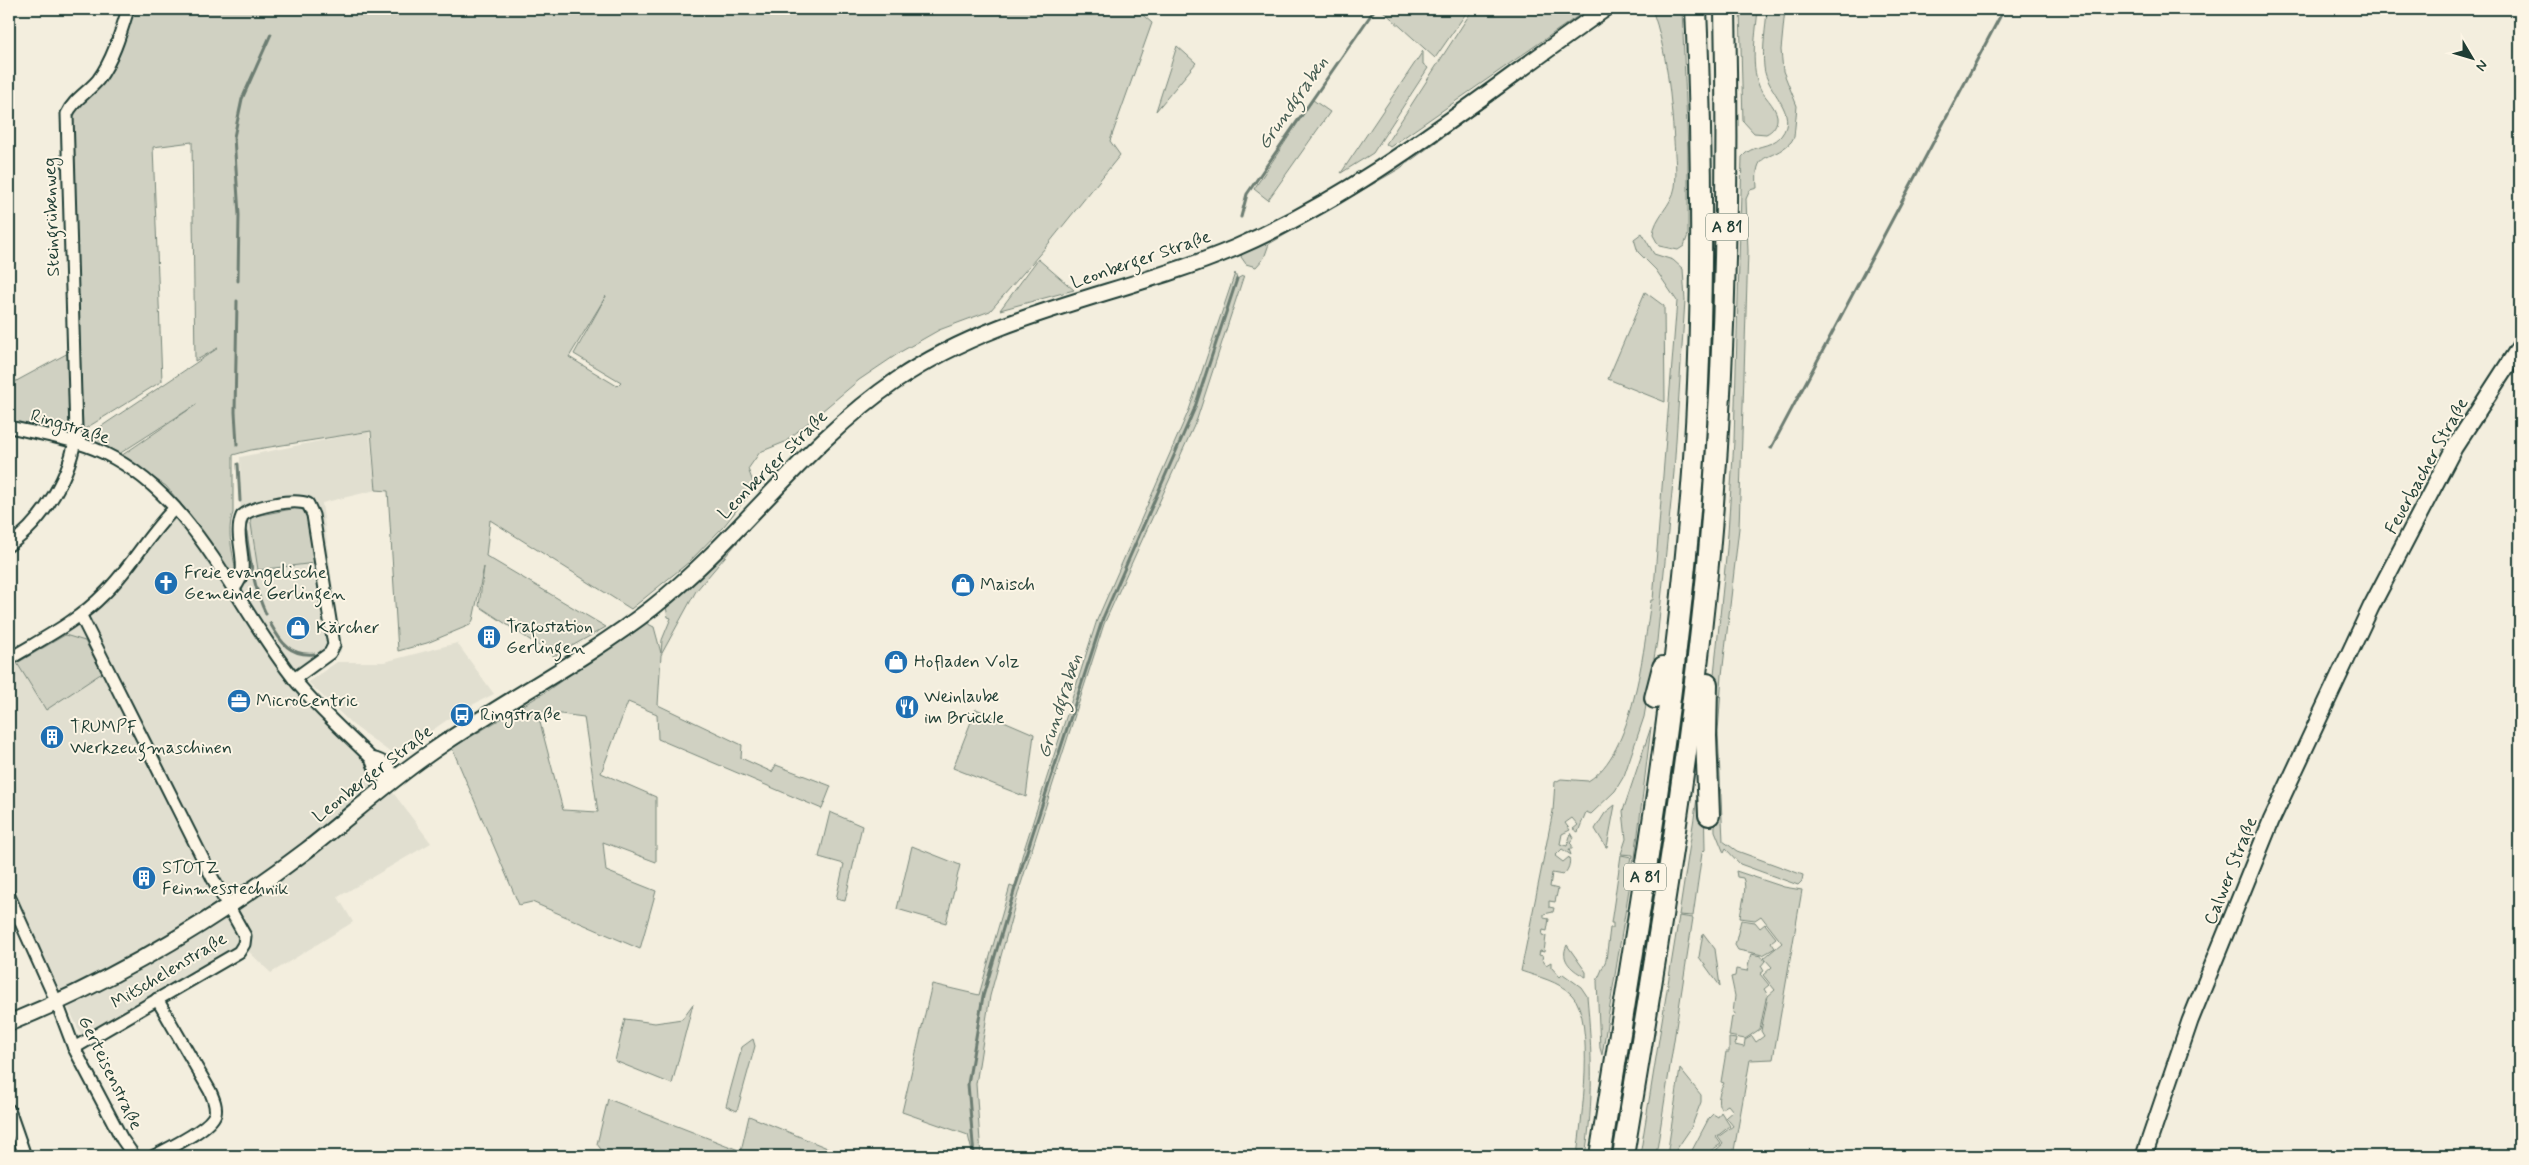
<svg xmlns="http://www.w3.org/2000/svg" width="2529" height="1165" viewBox="0 0 2529 1165" font-family="Mynerve,sans-serif">
  <style>
    .built { fill: #e1dfd0 }
    .green { fill: #d0d1c2; stroke: #78877b; fill-rule: evenodd }
    .lines { fill: none; stroke-linecap: round; stroke-linejoin: round }
    .stream { stroke: #6c7d72; stroke-width: 3 }
    .street-casing { stroke: #1f3d34; stroke-width: 15 }
    .secondary-casing { stroke: #1f3d34; stroke-width: 19 }
    .highway-casing { stroke: #1f3d34; stroke-width: 24 }
    .street { stroke: #fcf5e5; stroke-width: 11 }
    .secondary { stroke: #fcf5e5; stroke-width: 15 }
    .highway { stroke: #fcf5e5; stroke-width: 20 }
    .labels { text-anchor: middle; dominant-baseline: central; stroke-width: 4; stroke-linejoin: round; paint-order: stroke }
    .shield { fill: #fcf5e5; stroke: #617469; stroke-width: 1 }
    .shield-label { font-size: 16px; font-weight: bold; fill: #1f3d34 }
    .street-label { font-size: 18px; fill: #1f3d34; stroke: #fcf5e5 }
    .poi-label { font-size: 18px; fill: #1f3d34; stroke: #fcf5e5; text-anchor: start }
    .water-label { font-size: 19px; font-style: italic; fill: #465d53; stroke: #fcf5e5 }
  </style>
  <rect width="100%" height="100%" fill="#f3eede"/>
  <filter id="ink" filterUnits="userSpaceOnUse"><feTurbulence type="fractalNoise" baseFrequency=".02" numOctaves="2"/><feDisplacementMap in="SourceGraphic" scale="10" xChannelSelector="R" yChannelSelector="G"/><feConvolveMatrix kernelMatrix="1 2 1 2 8 2 1 2 1" color-interpolation-filters="sRGB"/></filter>
  <g filter="url(#ink)">
    <!-- built -->
    <g class="built">
      <polygon points="369,431 376,490 322,503 341,652 315,657 285,680 382,778 431,843 338,897 353,922 271,973 245,948 83,1039 9,880 9,660 81,616 174,518 233,588 242,571 240,457"/>
      <polygon points="457,643 494,694 460,711 395,756 353,725 308,682 337,662 384,662"/>
    </g>
    <!-- green -->
    <g class="green">
      <path d="M134,9H1136L1152,23L1110,141L1120,155L1045,248L990,311L939,330L902,351L859,380L785,442L760,452L748,469L755,487L724,526L689,562L631,609L490,520L486,556L606,627L554,656L479,606L484,567L473,620L470,625L427,643L398,651L388,491L376,490L371,431L251,450L233,455V513C226,532 233,553 236,572L232,574L192,517L166,486L121,456L197,404L119,454L84,438L218,348L195,361L192,142L153,147L162,381L83,430L72,122L76,108L111,70ZM606,296L574,354L621,382L617,386L569,357Z"/>
      <polygon points="1381,9 1469,9 1435,58"/>
      <polygon points="1473,9 1588,9 1390,147 1386,144"/>
      <path d="M1652,9H1682L1688,150V235L1684,246L1678,250L1659,246L1653,235C1654,217 1672,206 1675,187C1677,173 1675,156 1674,141C1671,97 1667,51 1652,9Z"/>
      <path d="M1740,9H1758C1756,33 1750,63 1759,86C1763,96 1775,105 1777,116C1778,124 1773,131 1766,134L1754,133L1743,121Z"/>
      <path d="M1767,9H1785L1781,50L1783,71L1797,106L1794,137L1791,142C1769,164 1754,148 1757,188L1750,190L1746,199L1748,251L1739,528L1722,675L1718,732L1723,841L1737,851L1803,875L1802,881L1798,885L1740,864L1726,849L1724,853L1715,831L1713,684L1727,548L1734,441L1742,157C1752,144 1770,149 1781,136C1800,112 1766,92 1764,67C1762,48 1766,27 1767,9Z"/>
      <polygon points="1177,46 1196,63 1156,111"/>
      <polygon points="1423,51 1423,64 1428,68 1373,153 1341,173"/>
      <polygon points="1501,86 1505,92 1399,169 1269,244 1264,258 1256,267 1246,264 1241,257 1244,248"/>
      <polygon points="1313,100 1330,112 1268,200 1254,189"/>
      <path d="M1642,233L1654,254L1673,260L1683,269L1685,300L1674,472L1657,641L1644,717L1624,776L1615,791L1591,814L1586,812L1578,832L1573,829L1578,825L1572,818L1565,823L1570,830L1562,834L1560,844L1567,846L1571,833L1574,838L1570,843L1572,845V849H1569L1571,855L1562,849L1555,856L1563,862L1569,857C1571,863 1568,871 1563,875L1552,873L1550,887L1558,889L1555,902L1549,901V907L1554,908L1553,912L1544,914V918L1549,919L1547,931L1543,930L1542,935L1546,936L1544,952L1540,951L1539,955L1543,956L1542,959L1546,965L1551,962V967L1560,977L1563,974L1581,987L1587,996C1592,1050 1594,1103 1585,1156H1577C1581,1122 1596,1020 1572,995C1559,981 1538,977 1521,971L1553,811L1555,782L1561,779L1588,781C1633,755 1644,648 1651,600H1653L1677,301L1656,270L1638,252L1634,239Z"/>
      <path d="M1713,248L1716,249C1711,374 1706,500 1692,625C1672,803 1643,980 1613,1156H1611C1643,958 1675,760 1696,560C1708,457 1710,352 1713,248Z"/>
      <polygon points="1038,259 1074,290 1000,310"/>
      <polygon points="1235,273 1237,279 1244,275 1197,419 1104,624 1019,890 990,996 976,1084 981,1156 973,1156 968,1135 902,1112 932,984 979,995 1010,886 1015,888 1022,856 1097,620 1189,410"/>
      <polygon points="1645,292 1664,306 1665,402 1608,379"/>
      <polygon points="70,352 70,431 9,422 9,385"/>
      <polygon points="297,508 309,512 315,563 258,570 250,517"/>
      <path d="M741,538L696,591L661,655L658,705L742,745L741,758L772,772L776,765L831,786L822,809L658,739L657,714L628,702L601,773L656,797V862L603,842L606,871L656,891L640,949L532,902L519,905L452,748L544,693L644,622L654,627L661,653L662,640L671,618L668,617L666,607L735,540ZM537,711L584,717L598,812L563,810Z"/>
      <polygon points="65,635 85,641 102,673 46,710 17,663"/>
      <polygon points="976,709 1034,734 1026,797 953,768"/>
      <polygon points="1651,727 1635,858 1632,863 1633,855 1621,854 1626,839 1623,811"/>
      <polygon points="1700,779 1704,798 1705,850 1702,853 1693,916 1679,915"/>
      <polygon points="1615,805 1607,847 1606,847 1595,829 1605,813"/>
      <polygon points="830,812 862,826 845,901 836,899 844,864 819,857"/>
      <polygon points="912,846 960,865 946,923 897,909"/>
      <polygon points="1621,855 1631,857 1629,866 1632,867 1631,877 1602,1055 1600,1048 1597,981 1606,960 1610,928 1613,928 1613,923 1611,923"/>
      <path d="M1736,871L1784,887L1802,890L1773,1059L1750,1060L1733,1156H1709L1723,1144L1718,1137L1733,1126L1726,1117L1733,1111L1728,1105L1721,1109C1715,1101 1721,1089 1724,1083L1721,1082L1726,1052H1729V1038L1736,1039L1735,1045L1744,1047L1745,1040L1752,1036L1756,1042L1764,1036L1761,1031L1768,996L1775,990L1763,975L1772,967L1764,958L1782,943L1761,916L1755,920L1740,918C1741,907 1748,888 1743,878L1737,877Z"/>
      <polygon points="1679,916 1693,918 1656,1156 1640,1156"/>
      <polygon points="1741,920 1755,922 1760,928 1765,924 1776,938 1771,942 1775,948 1763,955 1738,950 1735,945"/>
      <polygon points="1703,933 1715,949 1720,986 1699,957"/>
      <path d="M1567,945L1586,972V977C1573,971 1559,960 1567,945Z"/>
      <polygon points="1751,954 1761,956 1765,961 1761,966 1764,971 1760,974 1769,985 1764,989 1767,994 1760,1029 1745,1039 1729,1036 1732,1016 1734,1017 1735,1013 1733,1013 1735,996 1731,977 1735,976 1736,969 1747,971"/>
      <polygon points="693,1004 672,1084 615,1061 625,1019 655,1023 682,1019"/>
      <polygon points="753,1039 755,1046 737,1111 726,1106 742,1047"/>
      <polygon points="1680,1069 1701,1095 1701,1102 1691,1128 1672,1156 1667,1156"/>
      <polygon points="608,1099 741,1151 749,1116 847,1156 606,1156 597,1144"/>
      <polygon points="1721,1112 1730,1126 1716,1137 1721,1144 1706,1154 1707,1156 1689,1156 1709,1118 1713,1114 1718,1117"/>
    </g>
    <g class="lines">
      <!-- stream -->
      <g class="stream">
        <polyline points="1241,217 1247,194 1375,9"/>
        <polyline points="238,281 239,215 234,137 242,99 271,34"/>
        <polyline points="237,445 235,412 237,301"/>
        <polyline points="1771,448 2004,9"/>
        <polyline points="238,464 240,501"/>
        <path d="M246,532C250,560 254,589 266,614"/>
        <path d="M270,623C281,643 290,656 314,654"/>
        <polyline points="974,1156 968,1084 983,996 1015,888 1103,618 1194,410 1237,279"/>
      </g>
      <!-- street casing -->
      <g class="street-casing">
        <g id="street">
          <path d="M9,427C40,434 75,439 104,453C197,498 233,603 294,679C317,708 345,732 371,758C375,771 379,778 393,781C392,766 385,761 371,758"/>
          <path d="M9,545C44,521 72,473 76,432L67,114C73,100 88,92 98,80C113,60 121,32 128,9"/>
          <path d="M234,588C253,569 232,539 242,516C254,506 294,498 308,504L313,515L334,645L330,653L294,679"/>
          <path d="M9,659C42,639 77,622 104,594C131,568 148,534 175,508"/>
          <polyline points="9,896 57,1003 74,1048 122,1139 134,1156"/>
          <polyline points="74,1048 239,952 244,944 245,936 213,879 81,616"/>
          <polyline points="9,1110 25,1156"/>
          <path d="M154,1156C169,1148 210,1129 215,1114C217,1106 213,1098 210,1091L157,999"/>
        </g>
      </g>
      <!-- secondary casing -->
      <g class="secondary-casing">
        <g id="secondary">
          <path d="M9,1023C115,980 215,920 307,850C347,819 385,784 427,755C500,703 581,663 652,608C740,539 803,444 897,380C998,311 1124,295 1235,248C1371,189 1485,92 1605,9"/>
          <polyline points="2144,1156 2190,1021 2271,821 2371,607 2454,448 2520,346"/>
        </g>
      </g>
      <!-- highway casing -->
      <g class="highway-casing">
        <g id="highway">
          <polyline points="1707,684 1706,736 1709,815"/>
          <polyline points="1655,698 1663,667"/>
          <path d="M1600,1156C1637,929 1676,702 1693,473C1704,318 1703,163 1696,9"/>
          <path d="M1623,1156C1656,956 1690,756 1709,553C1725,372 1729,191 1725,9"/>
        </g>
      </g>
      <!-- street -->
      <use href="#street" class="street"/>
      <!-- secondary -->
      <use href="#secondary" class="secondary"/>
      <!-- highway -->
      <use href="#highway" class="highway"/>
    </g>
  </g>
  <!-- icons -->
  <defs>
    <g id="church-disc" transform="scale(1.25)"><circle r="9.5" fill="#1f6fb2" stroke="#fcf5e5"/><path d="M-1.2-6h2.4v3.5h3.3v2.4h-3.3V6h-2.4V-.1h-3.3v-2.4h3.3Z" fill="#fff"/></g>
    <g id="shop-disc" transform="scale(1.25)"><circle r="9.5" fill="#1f6fb2" stroke="#fcf5e5"/><path d="M-5-2.5h2.3a2.7 3.5 0 0 1 5.4 0H5L5.5 6h-11ZM-1.5-2.5h3a1.5 2.3 0 0 0-3 0Z" fill="#fff"/></g>
    <g id="building-disc" transform="scale(1.25)"><circle r="9.5" fill="#1f6fb2" stroke="#fcf5e5"/><path d="M-4-6H4V6H1V3H-1V6H-4ZM-2.5-4.3h1.7v1.8h-1.7ZM.8-4.3h1.7v1.8H.8ZM-2.5-1h1.7V.8h-1.7ZM.8-1h1.7V.8H.8Z" fill="#fff"/></g>
    <g id="office-disc" transform="scale(1.25)"><circle r="9.5" fill="#1f6fb2" stroke="#fcf5e5"/><path d="M-6-3h4V-5.5h4V-3h4V5H-6ZM-1-4.5V-3h2v-1.5ZM-6 0V1H6V0Z" fill="#fff"/></g>
    <g id="restaurant-disc" transform="scale(1.25)"><circle r="9.5" fill="#1f6fb2" stroke="#fcf5e5"/><path d="M-5-6h1v4h1v-4h1v4h1v-4h1v5L-1.5 .5V6h-2V.5L-5-1ZM5-6V6H3V1.5H1.5Q1.5-4 5-6Z" fill="#fff"/></g>
    <g id="bus-disc" transform="scale(1.25)"><circle r="9.5" fill="#1f6fb2" stroke="#fcf5e5"/><path d="M-5-6H5V4H4V6H2V4H-2V6H-4V4H-5ZM-3.5-4V0h7V-4ZM-3.5 1.2v1.5H-2V1.2ZM2 1.2v1.5H3.5V1.2Z" fill="#fff"/></g>
  </defs>
  <g fill-rule="evenodd">
    <use href="#church-disc" x="166" y="583"/>
    <use href="#shop-disc" x="963" y="585"/>
    <use href="#shop-disc" x="298" y="628"/>
    <use href="#building-disc" x="489" y="637"/>
    <use href="#shop-disc" x="896" y="662"/>
    <use href="#office-disc" x="239" y="701"/>
    <use href="#restaurant-disc" x="907" y="707"/>
    <use href="#bus-disc" x="462" y="715"/>
    <use href="#building-disc" x="52" y="737"/>
    <use href="#building-disc" x="144" y="878"/>
  </g>
  <g class="labels">
    <!-- shield labels -->
    <g class="shield">
      <rect x="1706" y="213.5" width="42" height="27" rx="4"/>
      <rect x="1624" y="863.5" width="42" height="27" rx="4"/>
    </g>
    <g class="shield-label">
      <text x="1727" y="227">A 81</text>
      <text x="1645" y="877">A 81</text>
    </g>
    <!-- street labels -->
    <g class="street-label">
      <text transform="translate(52 217) rotate(-92)">Steingrübenweg</text>
      <text transform="translate(1141 260) rotate(-19)">Leonberger Straße</text>
      <text transform="translate(70 427) rotate(17)">Ringstraße</text>
      <text transform="translate(773 465) rotate(-45)">Leonberger Straße</text>
      <text transform="translate(2427 466) rotate(-61)">Feuerbacher Straße</text>
      <text transform="translate(373 774) rotate(-38)">Leonberger Straße</text>
      <text transform="translate(2231 871) rotate(-68)">Calwer Straße</text>
      <text transform="translate(169 971) rotate(-31)">Mitschelenstraße</text>
      <text transform="translate(110 1073) rotate(64)">Gerteisenstraße</text>
    </g>
    <!-- poi labels -->
    <g class="poi-label">
      <text x="184" y="573">Freie evangelische<tspan x="184" dy="21">Gemeinde Gerlingen</tspan></text>
      <text x="980" y="585">Maisch</text>
      <text x="506" y="627">Trafostation<tspan x="506" dy="21">Gerlingen</tspan></text>
      <text x="316" y="628">Kärcher</text>
      <text x="914" y="662">Hofladen Volz</text>
      <text x="924" y="697">Weinlaube<tspan x="924" dy="21">im Brückle</tspan></text>
      <text x="256" y="701">MicroCentric</text>
      <text x="480" y="715">Ringstraße</text>
      <text x="70" y="727">TRUMPF<tspan x="70" dy="21">Werkzeugmaschinen</tspan></text>
      <text x="162" y="868">STOTZ<tspan x="162" dy="21">Feinmesstechnik</tspan></text>
    </g>
    <!-- water labels -->
    <g class="water-label">
      <text transform="translate(1293 103) rotate(-55)">Grundgraben</text>
      <text transform="translate(1060 706) rotate(-72)">Grundgraben</text>
    </g>
  </g>
  <!-- margin -->
  <rect width="2529" height="1165" fill="none" stroke="#fcf5e5" stroke-width="30"/>
  <rect x="15" y="15" width="2499" height="1135" fill="none" stroke="#1f3d34" stroke-width="2" filter="url(#ink)"/>
  <!-- north arrow -->
  <g transform="translate(2472 58) rotate(128)" stroke="#fcf5e5" stroke-width="4" paint-order="stroke">
  <path d="M0-4L9 19L0 12L-9 19Z" fill="#1f3d34"/>
  <text y="-8" font-size="14" font-weight="bold" text-anchor="middle" fill="#1f3d34">N</text>
  </g>
</svg>
